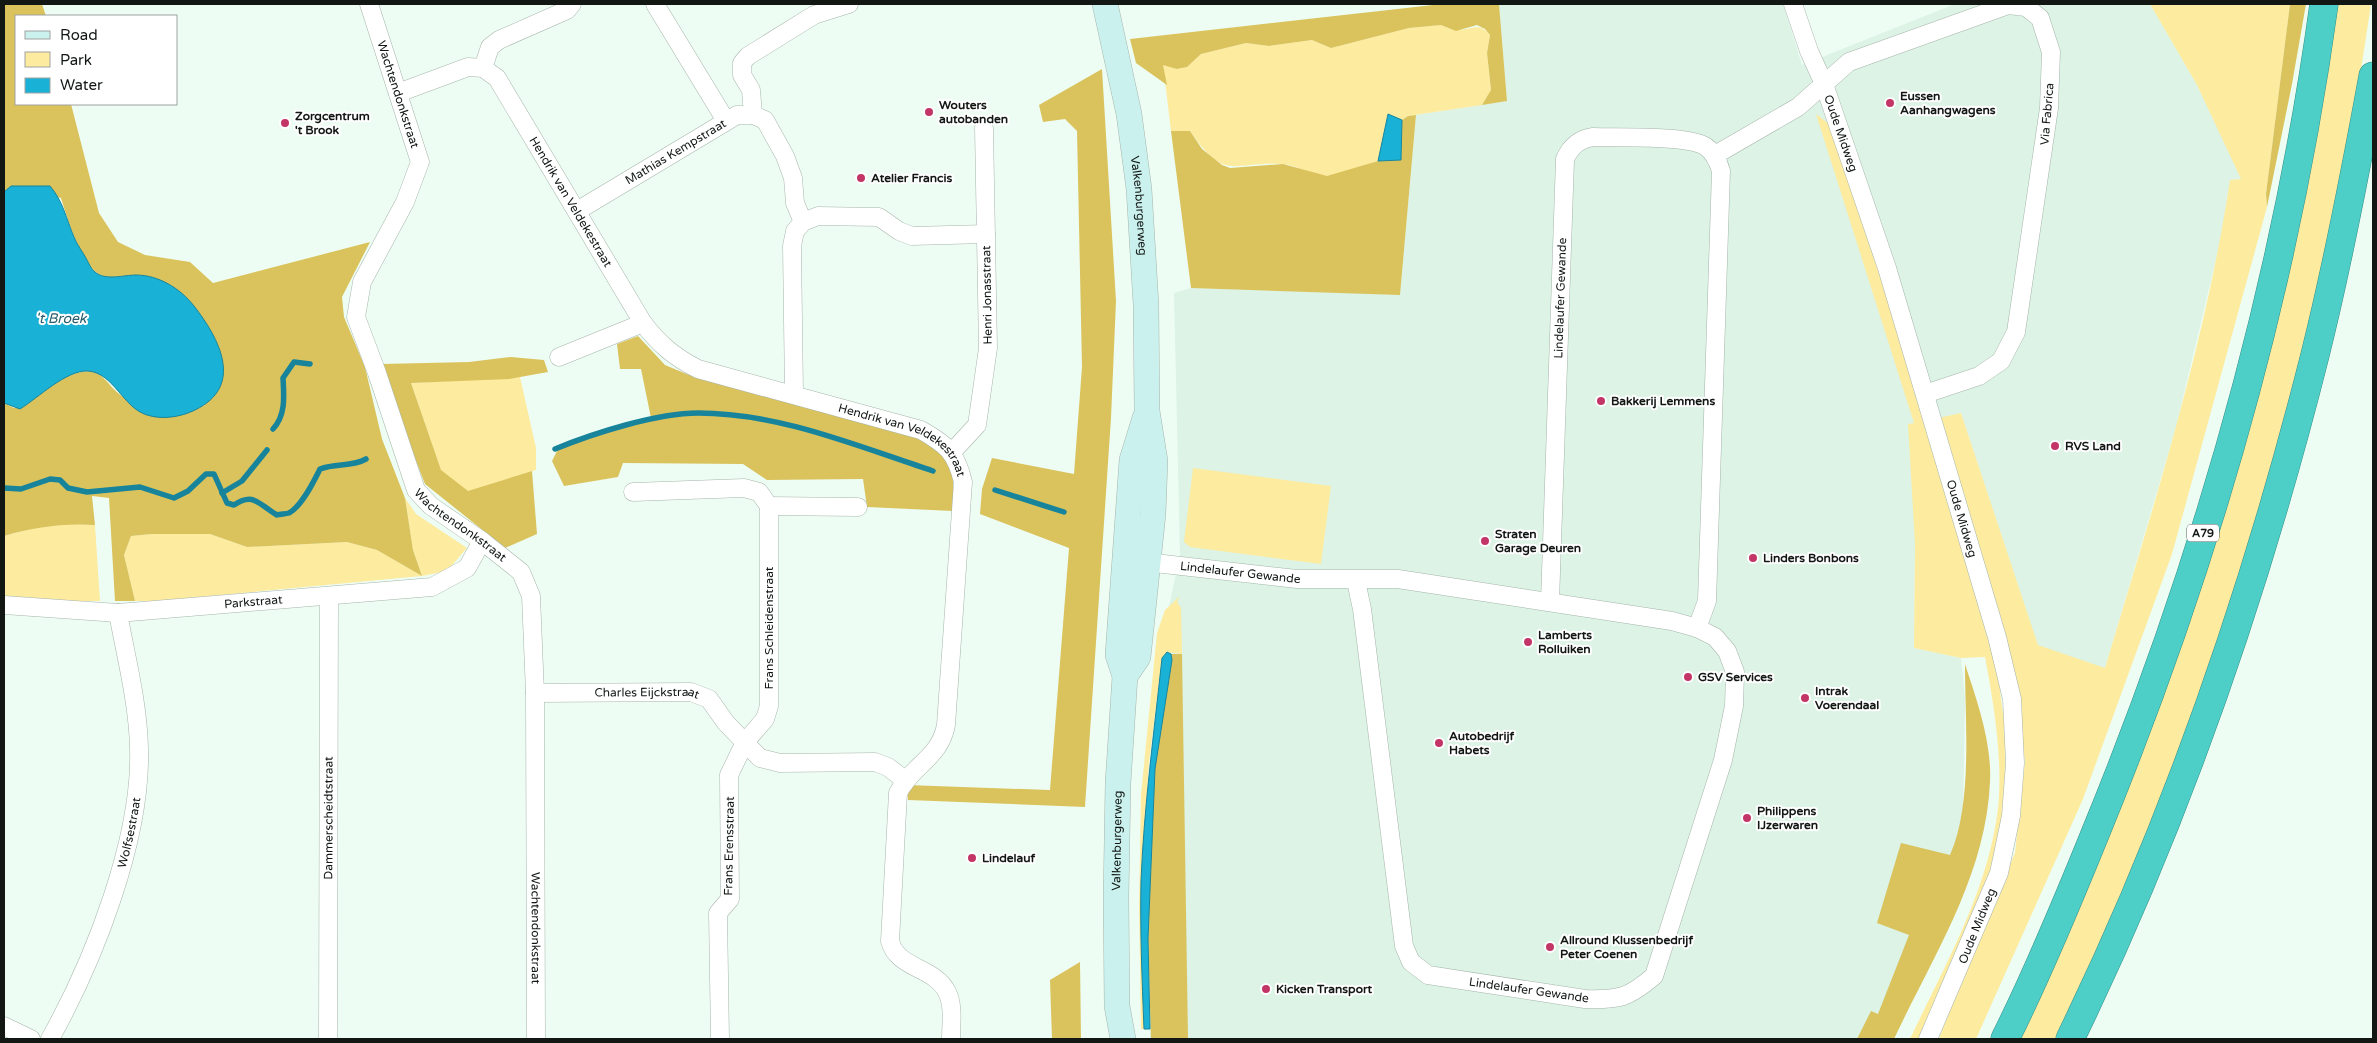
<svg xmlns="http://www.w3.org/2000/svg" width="2377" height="1043" viewBox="0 0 2377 1043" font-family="'Varela Round',sans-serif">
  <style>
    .built { fill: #dcf3e5 }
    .green { fill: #fdeba0 }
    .forest { fill: #dac35d }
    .water { fill: #19b2d6; stroke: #17849c }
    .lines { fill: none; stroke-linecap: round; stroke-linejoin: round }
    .stream { stroke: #17849c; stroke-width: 5.5 }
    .street-casing { stroke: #a6b5ab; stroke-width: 19 }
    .secondary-casing { stroke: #a6b5ab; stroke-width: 26 }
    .highway-casing { stroke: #388f88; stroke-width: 29 }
    .street { stroke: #fff; stroke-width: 18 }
    .secondary { stroke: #caf1ee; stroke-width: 25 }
    .highway { stroke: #4dcfc7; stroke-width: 28 }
    .poi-dot { fill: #c23566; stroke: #fff; stroke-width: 2 }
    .labels { text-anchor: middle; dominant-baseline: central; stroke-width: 4; stroke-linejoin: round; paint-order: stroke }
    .shield { fill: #fff; stroke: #595d5a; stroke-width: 1 }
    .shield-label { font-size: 11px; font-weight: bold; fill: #121714 }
    .street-label { font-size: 12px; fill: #121714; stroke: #fff }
    .poi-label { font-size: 12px; font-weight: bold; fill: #121714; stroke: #fff; text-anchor: start }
    .water-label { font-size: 14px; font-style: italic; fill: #275d6c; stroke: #fff }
  </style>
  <rect width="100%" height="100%" fill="#eefdf3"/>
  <!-- built -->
  <polygon class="built" points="1499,4 1783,4 1802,65 1955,4 2150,4 2197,85 2242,179 2230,180 2222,234 2176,427 2105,668 2038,646 1961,413 1915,544 1914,648 1961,658 1965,699 1963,813 1923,954 1883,1039 1150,1039 1152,756 1162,640 1180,555 1174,293 1191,288 1400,294 1416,115 1507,101"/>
  <!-- green -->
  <g class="green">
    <path d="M2150,4H2290L2266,194L2267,207L2172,554L2083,799L1976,1039H1939L1958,988L2015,853L2025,761L2009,657C2007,663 2002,671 2000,678C1998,689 2005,720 2006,735C2006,764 2005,793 2001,822C1989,899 1951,969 1919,1039H1910C1945,965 1988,891 1998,809C2003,760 1994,705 1985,657L1961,658L1914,648L1915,544L1908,424L1914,423L1816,114L1829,124L1879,272L1925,421L1961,413L2038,645L2105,668C2153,507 2205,346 2230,180L2241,179L2197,85Z"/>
    <path d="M2336,4H2371C2350,148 2322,291 2284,432C2228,640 2148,845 2055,1039H2019L2093,877L2153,725L2193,610Z"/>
    <path d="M1441,25C1446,27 1452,30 1457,30C1472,30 1479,21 1490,35L1487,53L1491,91L1482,105L1408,116L1402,120L1388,114L1378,161C1365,165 1340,176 1327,176C1312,176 1297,165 1282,164C1231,161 1226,183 1190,131H1171L1163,64L1177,69L1187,67L1201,54L1246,43L1269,46L1312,40L1331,48L1409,28Z"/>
    <polygon points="520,377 536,448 536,470 468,492 441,471 411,383"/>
    <polygon points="1193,468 1331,486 1321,564 1190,547 1184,542"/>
    <polygon points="405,498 416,514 467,548 447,571 422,576 157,601 135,601 124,555 131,536 152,534 210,534 247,547 347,542 377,550 422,576 413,550"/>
    <polygon points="71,524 95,525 100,601 61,601 4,597 4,536 38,527"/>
    <polygon points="1180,596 1177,602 1181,608 1182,654 1167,652 1162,658 1149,762 1141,881 1144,1029 1141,1029 1139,906 1141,795 1157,633 1165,610"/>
  </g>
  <!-- forest -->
  <g class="forest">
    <path d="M4,4H42L46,16H16V104H71L99,213L118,242L145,255L190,262L213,283L370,242L342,297L344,317L365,367L382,439L405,498L413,550L422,576L377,550L347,542L247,547L210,534H152L131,536L124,555L135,601H115L109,498L92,496L95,525C63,523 35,527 4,536V403L14,408C37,400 53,381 74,374C103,364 104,384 122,396C132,404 163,411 176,416L205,405L138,275C127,275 112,279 103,276C83,271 67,217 61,198L11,186L4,192Z"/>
    <polygon points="1442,4 1499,4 1507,101 1482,105 1491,90 1487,53 1490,35 1485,29 1477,25 1456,31 1441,25 1409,28 1331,48 1312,40 1269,46 1246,43 1201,54 1187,67 1177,69 1163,65 1167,85 1136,63 1130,39"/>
    <polygon points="2290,4 2306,4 2292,84 2267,207 2266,194"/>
    <polygon points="1102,69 1116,301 1111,418 1085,807 908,800 907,785 1050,790 1069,548 980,514 982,489 992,458 1074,474 1082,367 1077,131 1065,119 1043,122 1039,105"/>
    <polygon points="1416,115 1400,295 1191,288 1171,131 1190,131 1202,149 1222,165 1230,168 1283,164 1327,176 1378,161 1401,160 1402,120 1408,116"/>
    <polygon points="638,336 665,365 689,375 899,428 942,450 953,478 953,511 867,507 863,479 767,480 743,464 623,463 618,477 564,486 552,461 559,447 595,434 651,418 641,369 620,369 617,344"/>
    <polygon points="511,357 544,360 548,372 509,379 411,383 441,470 468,491 532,471 537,534 505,548 425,484 406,435 382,364 469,362"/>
    <polygon points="1171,654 1182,654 1188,1039 1151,1039 1148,939 1155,769 1172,660"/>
    <path d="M1965,664C1977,701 1992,742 1990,782C1986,876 1933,956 1894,1039H1857L1871,1011L1878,1014L1909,935L1877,923L1901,843L1950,855C1973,803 1965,721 1965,664Z"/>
    <polygon points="1080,962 1081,1039 1052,1039 1050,980"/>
  </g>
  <!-- water -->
  <g class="water">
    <polygon points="1388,114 1402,120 1401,160 1378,161"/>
    <path d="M11,186H50C63,201 66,218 74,237C77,245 83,252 87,260C89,264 92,270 95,272C105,281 124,275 136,275C158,275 180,288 194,306C219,338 245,386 195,410C181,417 162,420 147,415C123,408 114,373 88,371C66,370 38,398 20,409L4,403V192Z"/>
    <path d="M1167,652L1171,654L1172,660L1155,769L1148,939L1150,1029H1144C1142,979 1140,930 1141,881C1144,806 1154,733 1162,658Z"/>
  </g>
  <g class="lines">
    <!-- stream -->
    <g class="stream">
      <path d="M273,429C286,415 284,396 283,378L294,362L310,364"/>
      <path d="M555,449C594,433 657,413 698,413C779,413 857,446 933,471"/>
      <path d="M4,488L21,489L50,479L60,480L68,488L87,492L140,487L174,498L188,491L206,474H214L227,503L234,505C254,492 258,504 277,515C280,514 286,514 289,513C302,506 314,481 320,469C336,463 352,467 366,459"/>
      <polyline points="995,490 1064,512"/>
      <polyline points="222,493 242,481 267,450"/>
    </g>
    <!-- street casing -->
    <g class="street-casing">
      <g id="street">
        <path id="s1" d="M369,4L420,162L405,202L362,282L356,317L377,373L416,490L431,506L482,541L521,572L531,596L535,693L536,1039"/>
        <polyline points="655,4 726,121"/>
        <path id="s2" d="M1793,4L1809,51L1824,84L1887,268L1997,637L2012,699L2015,763L2011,816L1999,873L1928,1039"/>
        <polyline points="483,68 490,47 499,40 567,10 572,4"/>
        <path id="s3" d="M398,93L468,67L483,68L497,78L643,323C659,344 674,357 698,369L921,430C947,445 956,452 963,482L946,725C940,758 912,765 898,793L890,941C897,969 935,967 947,992C954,1006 951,1024 951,1039"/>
        <polyline points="753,115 751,90 742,75 742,63 748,56 814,15 849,4"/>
        <polyline points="1715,155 1798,107 1849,62 2008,5 2026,7 2040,18 2051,52 2049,108 2016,332 2001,361 1979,376 1925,394"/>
        <path id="s4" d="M577,211L737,115H753L765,120L785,156L793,178L795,203L803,222L795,231L792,246L794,394"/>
        <polyline points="803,222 818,216 879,217 899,231 912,236 986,234"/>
        <polyline points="559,357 643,323"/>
        <polyline points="952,452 977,425 988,348 984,128"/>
        <polyline points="633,492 744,488 759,492 769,506"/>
        <polyline points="769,506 858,507"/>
        <path id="s5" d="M1137,561L1297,579H1398L1672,621L1697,628L1715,637L1727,651L1735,672L1734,706L1723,760L1654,976C1628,998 1620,1000 1585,999L1428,975L1411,962L1404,946L1362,609L1356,581"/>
        <path id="s6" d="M1550,602L1565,159C1571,146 1579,139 1593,137C1617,138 1686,135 1705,146C1714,152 1718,161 1721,171L1707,601L1697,628"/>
        <path id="s7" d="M4,605L118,613L432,587L467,568L482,541"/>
        <path id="s8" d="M535,693L691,692L709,699L726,723L760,758L780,763L875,762L888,767L905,780"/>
        <polyline points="4,1026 31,1039"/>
        <path id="s9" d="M50,1039C94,960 142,839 139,748C138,703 126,657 118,613"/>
        <path id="s10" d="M328,1039L329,596"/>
        <polyline points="720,1039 718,913 730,899 729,775 745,742 765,719 769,706 769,506"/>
      </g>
    </g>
    <!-- secondary casing -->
    <g class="secondary-casing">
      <g id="secondary">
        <path id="s11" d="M1105,4L1129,114L1139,189L1146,305L1147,411L1155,461L1153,514L1138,657L1125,676"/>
        <path id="s12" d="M1123,1039L1117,1006L1116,897L1118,783L1125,676L1118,655L1132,460L1145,418"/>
      </g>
    </g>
    <!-- highway casing -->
    <g class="highway-casing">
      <g id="highway">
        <path d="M2005,1039C2038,973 2067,903 2095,834C2204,569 2285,288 2324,4"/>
        <path d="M2070,1039C2176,822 2256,589 2315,355C2338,263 2356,169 2373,76"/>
      </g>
    </g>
    <!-- street -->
    <use href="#street" class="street"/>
    <!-- secondary -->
    <use href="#secondary" class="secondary"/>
    <!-- highway -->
    <use href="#highway" class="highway"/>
  </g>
  <!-- markers -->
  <g class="poi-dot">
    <circle cx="1890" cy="103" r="5"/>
    <circle cx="929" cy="112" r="5"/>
    <circle cx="285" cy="123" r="5"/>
    <circle cx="861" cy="178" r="5"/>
    <circle cx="1601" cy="401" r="5"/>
    <circle cx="2055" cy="446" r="5"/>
    <circle cx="1485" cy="541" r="5"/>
    <circle cx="1753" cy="558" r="5"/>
    <circle cx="1528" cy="642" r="5"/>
    <circle cx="1688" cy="677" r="5"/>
    <circle cx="1805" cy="698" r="5"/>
    <circle cx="1439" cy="743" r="5"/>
    <circle cx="1747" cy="818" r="5"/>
    <circle cx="972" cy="858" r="5"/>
    <circle cx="1550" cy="947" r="5"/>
    <circle cx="1266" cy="989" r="5"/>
  </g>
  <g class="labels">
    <!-- shield labels -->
    <rect class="shield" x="2187" y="524.5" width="32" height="17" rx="4"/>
    <g class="shield-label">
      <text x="2203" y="533">A79</text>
    </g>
    <!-- street labels -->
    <g class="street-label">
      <text stroke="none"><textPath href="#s1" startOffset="95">Wachtendonkstraat</textPath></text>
      <text transform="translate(2047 114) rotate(-85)">Via Fabrica</text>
      <text stroke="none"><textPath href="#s2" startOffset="138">Oude Midweg</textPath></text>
      <text stroke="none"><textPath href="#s4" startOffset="115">Mathias Kempstraat</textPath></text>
      <text stroke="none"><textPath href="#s3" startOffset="251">Hendrik van Veldekestraat</textPath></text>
      <text stroke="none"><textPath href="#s11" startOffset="205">Valkenburgerweg</textPath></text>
      <text transform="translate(987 295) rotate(-91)">Henri Jonasstraat</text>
      <text stroke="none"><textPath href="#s6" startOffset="304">Lindelaufer Gewande</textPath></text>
      <text stroke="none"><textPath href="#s3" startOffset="685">Hendrik van Veldekestraat</textPath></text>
      <text stroke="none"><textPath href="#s2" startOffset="542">Oude Midweg</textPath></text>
      <text stroke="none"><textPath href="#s1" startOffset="575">Wachtendonkstraat</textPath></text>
      <text stroke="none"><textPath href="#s5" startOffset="104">Lindelaufer Gewande</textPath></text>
      <text stroke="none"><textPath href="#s7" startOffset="250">Parkstraat</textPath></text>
      <text transform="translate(769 628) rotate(-90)">Frans Schleidenstraat</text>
      <text stroke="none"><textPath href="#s8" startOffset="112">Charles Eijckstraat</textPath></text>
      <text stroke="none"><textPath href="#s10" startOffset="221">Dammerscheidtstraat</textPath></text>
      <text stroke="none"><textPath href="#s9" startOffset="222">Wolfsestraat</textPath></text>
      <text stroke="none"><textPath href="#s12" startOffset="199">Valkenburgerweg</textPath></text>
      <text transform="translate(729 846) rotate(-89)">Frans Erensstraat</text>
      <text transform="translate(1977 926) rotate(-68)">Oude Midweg</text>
      <text stroke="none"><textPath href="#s1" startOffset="1010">Wachtendonkstraat</textPath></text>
      <text transform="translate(1529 990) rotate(8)">Lindelaufer Gewande</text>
    </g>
    <!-- poi labels -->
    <g class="poi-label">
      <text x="1900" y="96">Eussen<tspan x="1900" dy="14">Aanhangwagens</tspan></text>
      <text x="939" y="105">Wouters<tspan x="939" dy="14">autobanden</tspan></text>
      <text x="295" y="116">Zorgcentrum<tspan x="295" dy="14">'t Brook</tspan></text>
      <text x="871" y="178">Atelier Francis</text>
      <text x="1611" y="401">Bakkerij Lemmens</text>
      <text x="2065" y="446">RVS Land</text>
      <text x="1495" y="534">Straten<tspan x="1495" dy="14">Garage Deuren</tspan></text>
      <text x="1763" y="558">Linders Bonbons</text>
      <text x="1538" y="635">Lamberts<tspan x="1538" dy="14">Rolluiken</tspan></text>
      <text x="1698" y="677">GSV Services</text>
      <text x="1815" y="691">Intrak<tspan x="1815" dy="14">Voerendaal</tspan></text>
      <text x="1449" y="736">Autobedrijf<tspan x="1449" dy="14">Habets</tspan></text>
      <text x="1757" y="811">Philippens<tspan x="1757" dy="14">IJzerwaren</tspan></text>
      <text x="982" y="858">Lindelauf</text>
      <text x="1560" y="940">Allround Klussenbedrijf<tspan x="1560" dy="14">Peter Coenen</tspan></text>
      <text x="1276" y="989">Kicken Transport</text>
    </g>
    <!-- water labels -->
    <g class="water-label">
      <text x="61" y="318">'t Broek</text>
    </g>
  </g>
  <!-- border -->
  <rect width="2377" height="1043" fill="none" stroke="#121714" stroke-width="10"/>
  <!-- legend -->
  <rect x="15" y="15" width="162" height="90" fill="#ffffff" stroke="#a0a2a1"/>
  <rect x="25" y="31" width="25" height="8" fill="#caf1ee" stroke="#a0a2a1"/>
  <text x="60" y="40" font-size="15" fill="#121714">Road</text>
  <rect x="25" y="52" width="25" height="15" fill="#fdeba0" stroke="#a0a2a1"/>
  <text x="60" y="65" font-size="15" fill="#121714">Park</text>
  <rect x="25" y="78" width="25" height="15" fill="#19b2d6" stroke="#a0a2a1"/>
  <text x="60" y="90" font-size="15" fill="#121714">Water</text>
</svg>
